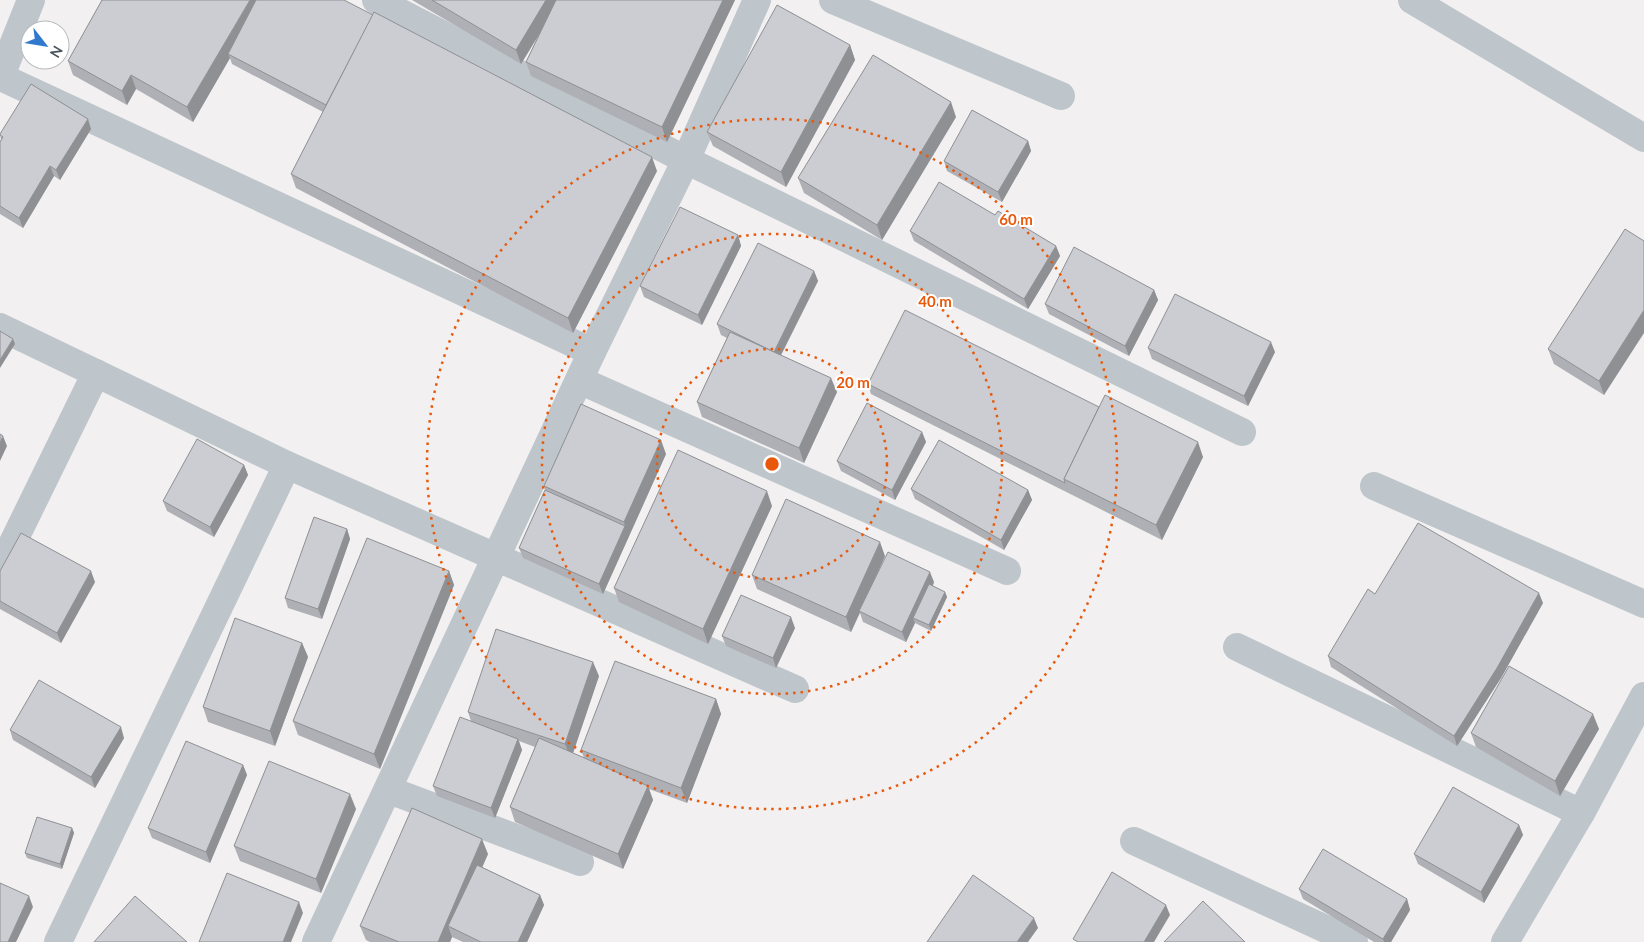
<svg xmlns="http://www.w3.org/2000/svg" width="1644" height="942" viewBox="0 0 1644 942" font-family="Lato,sans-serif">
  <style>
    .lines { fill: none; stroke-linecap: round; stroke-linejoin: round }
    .minor { stroke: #bec5cb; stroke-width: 28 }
    .wall { fill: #afb0b5 }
    .shaded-wall { fill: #8e9093 }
    .building { fill: #cbcdd2; stroke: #8e9093 }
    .ring { fill: none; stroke: #e8590c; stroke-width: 2.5; stroke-dasharray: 2.5 5 }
    .centre { fill: #e8590c; stroke: #fff; stroke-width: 2.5 }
    .ring-label { font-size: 15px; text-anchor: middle; font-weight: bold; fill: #e8590c; stroke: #fff; stroke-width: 4; stroke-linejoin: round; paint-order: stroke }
  </style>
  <rect width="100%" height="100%" fill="#f2f0f0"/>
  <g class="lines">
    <!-- minor -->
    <g class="minor">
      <polyline points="376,0 686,160 1242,432"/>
      <polyline points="833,0 1061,96"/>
      <polyline points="1412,0 1644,138"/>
      <polyline points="1,77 592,352"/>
      <polyline points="0,78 31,0"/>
      <polyline points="0,327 287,465 795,689"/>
      <polyline points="579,380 1007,571"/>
      <polyline points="1374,486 1644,604"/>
      <polyline points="0,569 96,373"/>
      <polyline points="1237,647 1581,813"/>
      <polyline points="389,790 580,862"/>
      <polyline points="1134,841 1354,942"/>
      <polyline points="58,942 287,465"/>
      <polyline points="316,942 592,352 686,160 757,0"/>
      <polyline points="1505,942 1581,813 1644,696"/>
    </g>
  </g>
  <!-- wall -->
  <g class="wall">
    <polygon points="102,0 657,171 573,333 296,188 291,174 323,112 232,64 230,58 193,122 136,89 127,105 73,75 68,61"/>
    <polygon points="412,0 735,0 667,142 531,76 526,62 538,36 521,64"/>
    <polygon points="850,45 855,60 786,187 713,146 707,132"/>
    <polygon points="956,117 882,240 804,193 798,178"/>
    <polygon points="91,129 60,180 54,176 23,228 0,214 0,142 1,140 0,134"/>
    <polygon points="1028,141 1031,151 1002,202 947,171 944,161"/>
    <polygon points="910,231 1056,246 1060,256 1028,309 914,241"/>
    <polygon points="738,235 741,246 702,325 644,297 640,286"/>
    <polygon points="1644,241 1604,395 1554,364 1548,349"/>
    <polygon points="814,271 818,281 781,355 837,392 804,463 702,417 697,402 727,338 721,335 717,324"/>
    <polygon points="1154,290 1158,300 1129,356 1049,314 1045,304"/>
    <polygon points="1148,348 1275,352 1248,406 1152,359"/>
    <polygon points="868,384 1099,407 1203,457 1162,540 871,394"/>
    <polygon points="922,432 926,442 895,500 841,471 837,461"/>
    <polygon points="666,454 603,594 523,558 519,548 545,490 544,486"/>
    <polygon points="244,465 248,475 214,537 167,511 163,501"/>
    <polygon points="911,489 1028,490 1032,500 1004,550 915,499"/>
    <polygon points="772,506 708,644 619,602 614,588"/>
    <polygon points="347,529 350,539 322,619 288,608 285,598"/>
    <polygon points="885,556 873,583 934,582 933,586 945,592 947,597 931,631 915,623 906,642 863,622 860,613 851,632 757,589 752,575"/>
    <polygon points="0,571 95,582 61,643 0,609"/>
    <polygon points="449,571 454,585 380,769 298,735 293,721"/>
    <polygon points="1375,594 1543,603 1501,678 1457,746 1331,667 1328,656"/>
    <polygon points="795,628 776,668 726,646 722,636"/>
    <polygon points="302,643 308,657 275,746 208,722 203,707"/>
    <polygon points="599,676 573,753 584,758 581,750 716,699 721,714 687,803 649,789 653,800 623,869 515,822 510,807 535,747 519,741 522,750 495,818 437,796 433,786 471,721 468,712"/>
    <polygon points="1599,729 1560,796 1476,747 1471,733"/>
    <polygon points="10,730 124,738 95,788 13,740"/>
    <polygon points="243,765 247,775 210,863 152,838 148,828"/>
    <polygon points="356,809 321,893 240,861 234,846"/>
    <polygon points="1519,825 1523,835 1484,903 1418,864 1414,854"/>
    <polygon points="72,828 74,833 62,869 27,858 25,853"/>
    <polygon points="488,854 482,867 540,895 544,905 527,942 463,942 452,937 450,942 370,942 366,940 360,926"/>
    <polygon points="1299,889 1407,899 1410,910 1391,942 1374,942 1303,899"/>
  </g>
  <!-- shaded-wall -->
  <g class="shaded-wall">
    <polygon points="250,0 264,0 228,54 230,58 193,122 187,107"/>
    <polygon points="546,0 560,0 521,64 516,50"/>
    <polygon points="723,0 735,0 667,142 662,127"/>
    <polygon points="850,45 855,60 786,187 781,172"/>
    <polygon points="131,75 136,89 127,105 122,91"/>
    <polygon points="951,102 956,117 882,240 877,225"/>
    <polygon points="88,119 91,129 60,180 56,170"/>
    <polygon points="1028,141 1031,151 1002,202 998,192"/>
    <polygon points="652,157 657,171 573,333 568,318"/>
    <polygon points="50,166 54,176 23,228 19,218"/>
    <polygon points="738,235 741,246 702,325 698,315"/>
    <polygon points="1056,246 1060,256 1028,309 1024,299"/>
    <polygon points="814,271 818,281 777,363 774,352"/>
    <polygon points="1154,290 1158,300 1129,356 1125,346"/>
    <polygon points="1644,310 1644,333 1604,395 1599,381"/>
    <polygon points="13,339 15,344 0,368 0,360"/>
    <polygon points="1271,342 1275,352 1248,406 1244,396"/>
    <polygon points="831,378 837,392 804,463 799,448"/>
    <polygon points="922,432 926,442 895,500 892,490"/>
    <polygon points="3,436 7,446 0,461 0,443"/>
    <polygon points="661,440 666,454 603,594 599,584 625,526 624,522"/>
    <polygon points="1198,442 1203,457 1162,540 1156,525"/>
    <polygon points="244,465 248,475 214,537 210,527"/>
    <polygon points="1028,490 1032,500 1004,550 1001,540"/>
    <polygon points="767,491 772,506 708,644 703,629"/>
    <polygon points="347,529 350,539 322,619 318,609"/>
    <polygon points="880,542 885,556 851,632 846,617"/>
    <polygon points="91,571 95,582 61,643 57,633"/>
    <polygon points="449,571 454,585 380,769 374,754"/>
    <polygon points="930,572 934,582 917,619 913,618 915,623 906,642 902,632"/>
    <polygon points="945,592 947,597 931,631 929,625"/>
    <polygon points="1539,593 1543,603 1501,678 1457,746 1454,736"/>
    <polygon points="791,617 795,628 776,668 773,658"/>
    <polygon points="302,643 308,657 275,746 270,731"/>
    <polygon points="593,662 599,676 571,759 565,744"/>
    <polygon points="716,699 721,714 687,803 681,788"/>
    <polygon points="1593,714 1599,729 1560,796 1555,781"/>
    <polygon points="121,727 124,738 95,788 91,777"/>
    <polygon points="518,739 522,750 495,818 491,808"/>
    <polygon points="243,765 247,775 210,863 206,852"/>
    <polygon points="648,786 653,800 623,869 618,854"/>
    <polygon points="350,794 356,809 321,893 316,879"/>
    <polygon points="1519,825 1523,835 1484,903 1481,892"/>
    <polygon points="72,828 74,833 62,869 60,864"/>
    <polygon points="482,839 488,854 455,930 448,926 452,937 450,942 438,942"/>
    <polygon points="540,895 544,905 527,942 518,942"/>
    <polygon points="29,896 33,907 16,942 8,942"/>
    <polygon points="1407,899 1410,910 1391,942 1384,942 1383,939"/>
    <polygon points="299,902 303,913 291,942 283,942"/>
    <polygon points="1166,905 1170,915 1154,942 1144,942"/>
    <polygon points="1034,918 1038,928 1028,942 1017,942"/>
  </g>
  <!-- building -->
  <g class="building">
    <polygon points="102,0 250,0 187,107 131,75 122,91 68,61"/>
    <polygon points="256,0 344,0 373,15 326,105 228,54"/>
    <polygon points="432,0 546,0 516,50"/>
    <polygon points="556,0 723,0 662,127 526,62"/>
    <polygon points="777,5 850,45 781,172 707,132"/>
    <polygon points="374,12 652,157 568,318 291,174"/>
    <polygon points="873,55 951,102 877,225 798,178"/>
    <polygon points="31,84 88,119 56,170 50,166 19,218 0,206 0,142 3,137 0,135 0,134"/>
    <polygon points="972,110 1028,141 998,192 944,161"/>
    <polygon points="939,182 995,215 998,211 1056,246 1024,299 910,231"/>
    <polygon points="680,207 738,235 698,315 640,286"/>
    <polygon points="1625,229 1644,241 1644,310 1599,381 1548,349"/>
    <polygon points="758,243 814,271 774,352 717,324"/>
    <polygon points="1074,247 1154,290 1125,346 1045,304"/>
    <polygon points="1175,294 1271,342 1244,396 1148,348"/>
    <polygon points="905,310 1099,407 1064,479 1065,483 868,384"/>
    <polygon points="0,331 13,339 0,360"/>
    <polygon points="730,332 831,378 799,448 697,402"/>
    <polygon points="1105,395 1198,442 1156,525 1064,479"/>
    <polygon points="867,403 922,432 892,490 837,461"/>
    <polygon points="581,404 661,440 624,522 544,486"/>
    <polygon points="0,434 3,436 0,443"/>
    <polygon points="197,439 244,465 210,527 163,501"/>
    <polygon points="939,440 1028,490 1001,540 911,489"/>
    <polygon points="678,450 767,491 703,629 614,588"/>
    <polygon points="545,490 625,526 599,584 519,548"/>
    <polygon points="786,499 880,542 846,617 752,575"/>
    <polygon points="314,517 347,529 318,609 285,598"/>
    <polygon points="1418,523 1539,593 1497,668 1454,736 1328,656 1368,589 1375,594"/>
    <polygon points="21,533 91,571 57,633 0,601 0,571"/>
    <polygon points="367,538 449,571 374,754 293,721"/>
    <polygon points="888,552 930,572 902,632 859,611"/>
    <polygon points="929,584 945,592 929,625 913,618"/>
    <polygon points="741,595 791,617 773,658 722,636"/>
    <polygon points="235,618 302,643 270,731 203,707"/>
    <polygon points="496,629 593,662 565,744 468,712"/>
    <polygon points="615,661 716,699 681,788 581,750"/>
    <polygon points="1509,666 1593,714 1555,781 1471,733"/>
    <polygon points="39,680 121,727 91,777 10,730"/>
    <polygon points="460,717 518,739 491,808 433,786"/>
    <polygon points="539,738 648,786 618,854 510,807"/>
    <polygon points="186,741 243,765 206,852 148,828"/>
    <polygon points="269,761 350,794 316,879 234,846"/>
    <polygon points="1453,787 1519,825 1481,892 1414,854"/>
    <polygon points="412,808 482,839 438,942 399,942 360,926"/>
    <polygon points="37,817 72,828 60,864 25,853"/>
    <polygon points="1323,849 1407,899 1383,939 1299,889"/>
    <polygon points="477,865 540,895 518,942 481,942 448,926"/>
    <polygon points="1112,872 1166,905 1144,942 1078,942 1073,939"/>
    <polygon points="227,873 299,902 283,942 199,942"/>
    <polygon points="973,875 1034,918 1017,942 927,942"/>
    <polygon points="0,883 29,896 8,942 0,942"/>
    <polygon points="135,896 187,942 94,942"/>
    <polygon points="1203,901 1245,942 1164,942"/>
  </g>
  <!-- distance rings -->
  <g class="ring">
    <circle cx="772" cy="464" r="115"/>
    <circle cx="772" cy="464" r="230"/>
    <circle cx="772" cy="464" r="345"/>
  </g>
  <circle cx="772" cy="464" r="8" class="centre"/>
  <g class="ring-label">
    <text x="1016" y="225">60 m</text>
    <text x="935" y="307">40 m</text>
    <text x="853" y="388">20 m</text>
  </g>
  <!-- north arrow -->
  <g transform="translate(45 45) rotate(121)"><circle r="24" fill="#ffffff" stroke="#b7bbbd"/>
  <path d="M0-4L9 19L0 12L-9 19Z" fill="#3179cc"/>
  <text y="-8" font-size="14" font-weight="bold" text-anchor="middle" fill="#4a545b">N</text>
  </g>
</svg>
